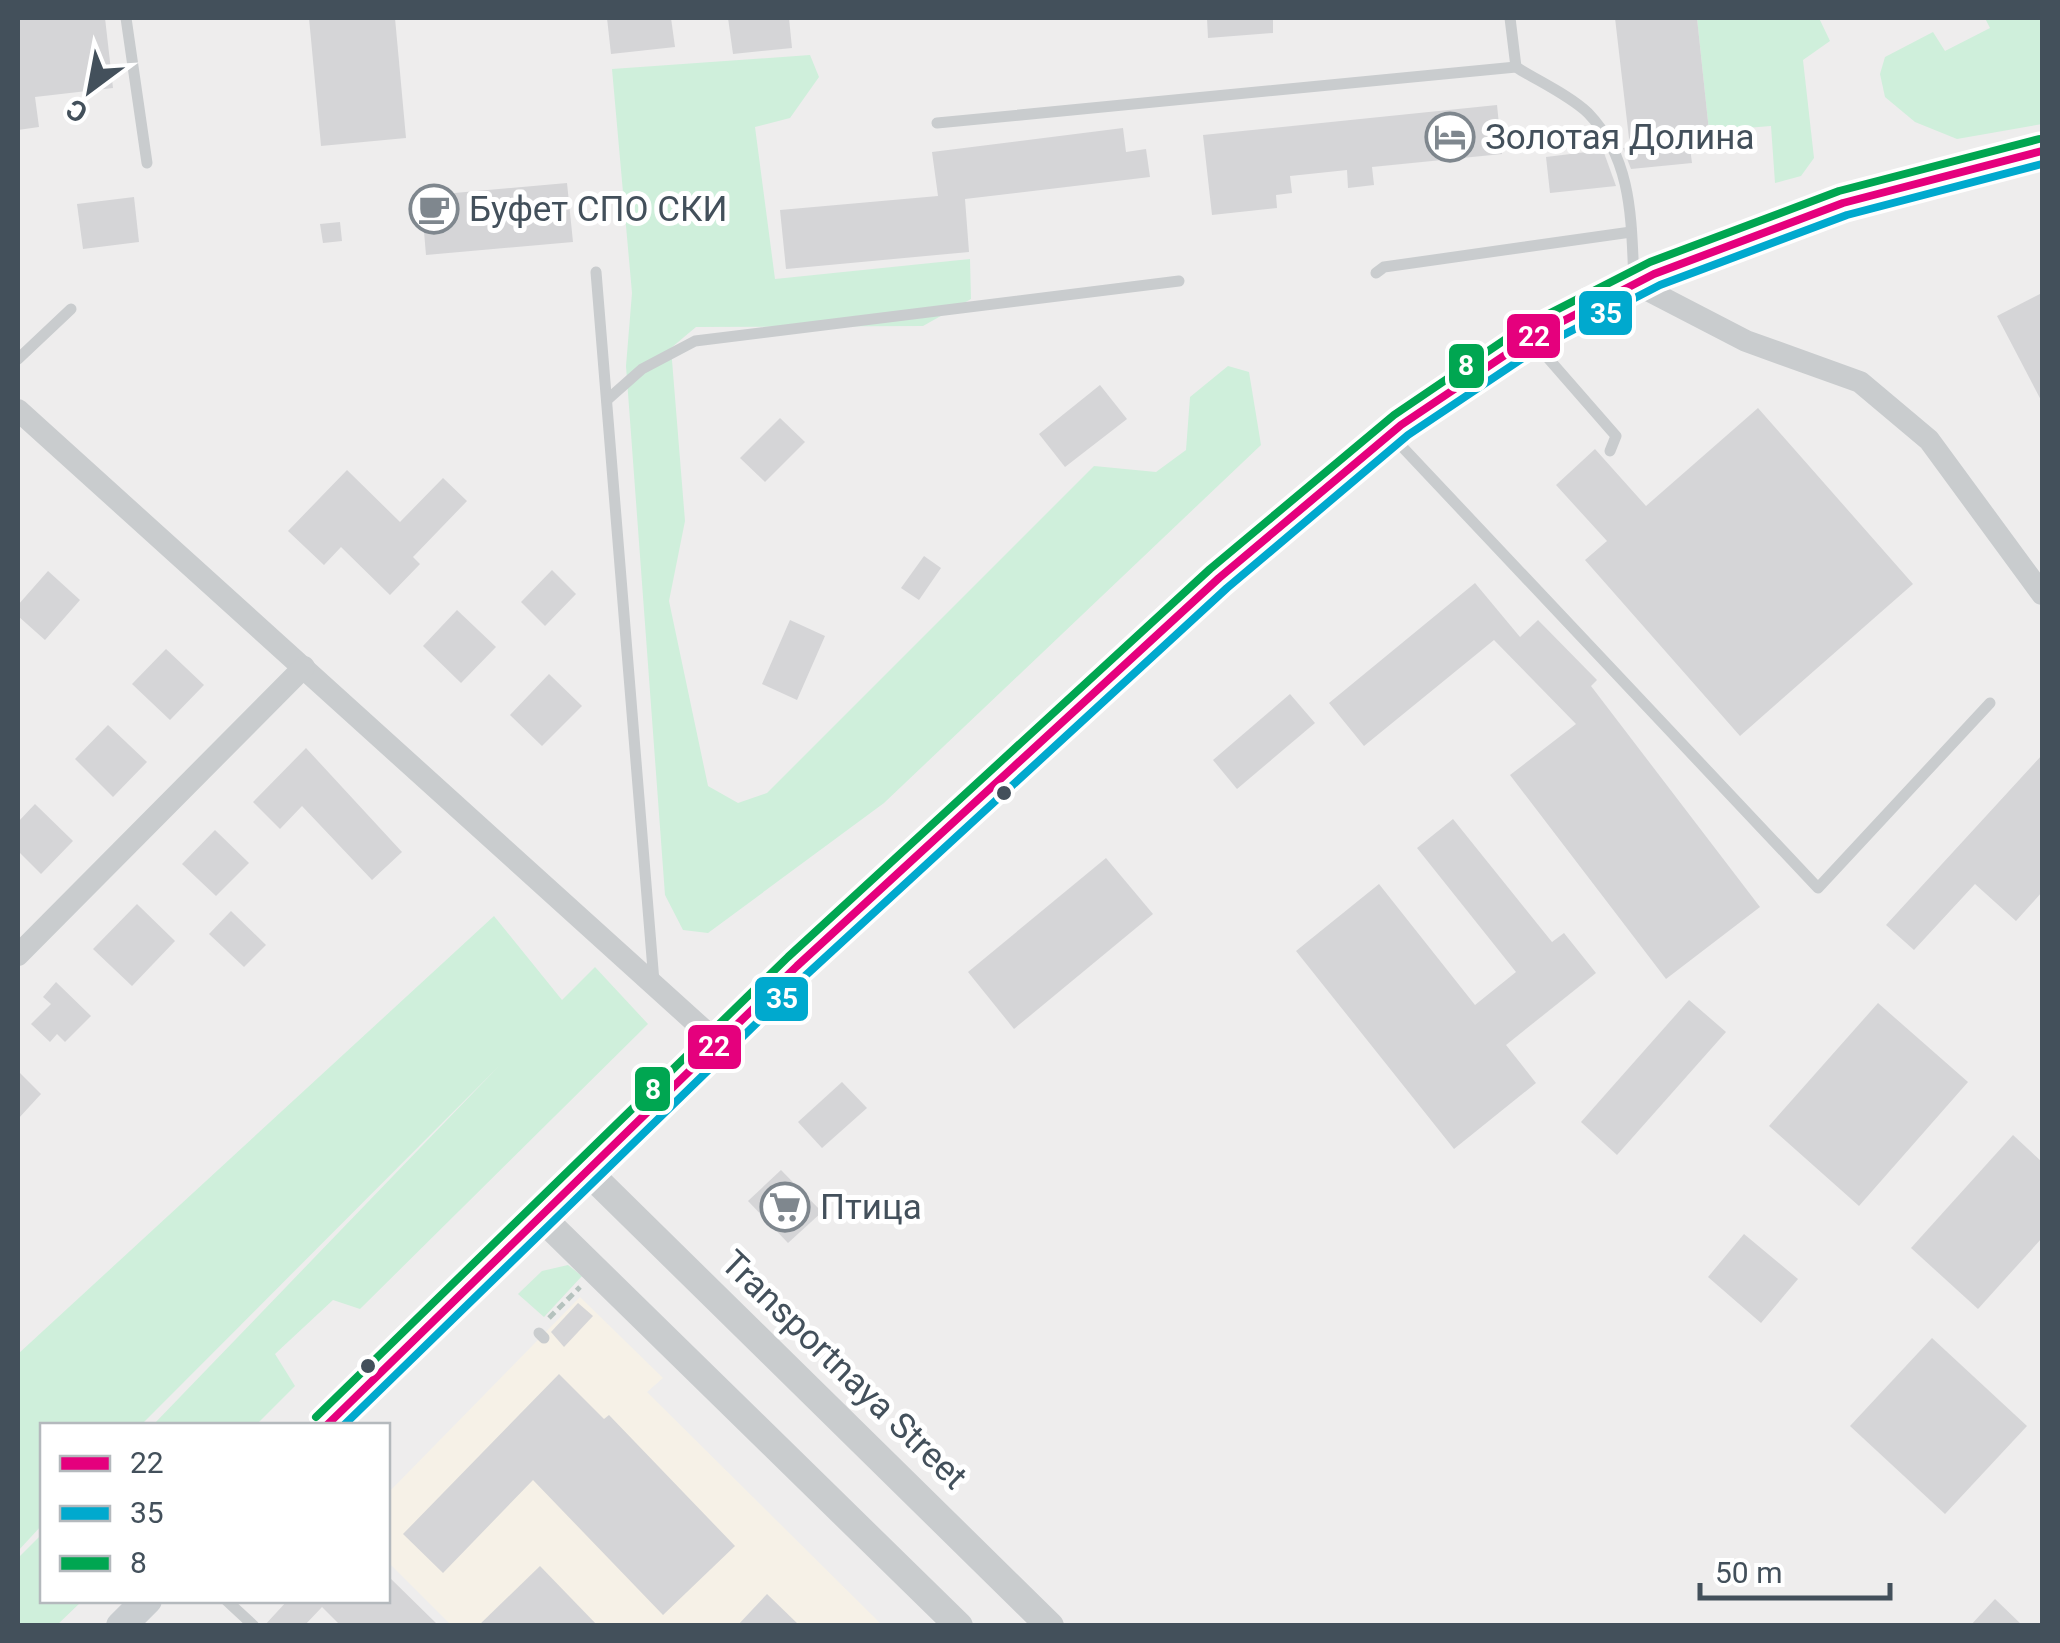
<svg xmlns="http://www.w3.org/2000/svg" width="2060" height="1643" viewBox="0 0 2060 1643" font-family="Roboto,sans-serif">
  <style>
    .commercial { fill: #f6f1e7 }
    .green { fill: #cfefdb }
    .building { fill: #d5d5d7 }
    .lines { fill: none; stroke-linecap: round; stroke-linejoin: round }
    .path { stroke: #b5c2be; stroke-width: 5; stroke-dasharray: 8 5; stroke-linecap: butt }
    .service { stroke: #c9ccce; stroke-width: 11 }
    .minor { stroke: #c9ccce; stroke-width: 22 }
    .tertiary { stroke: #c9ccce; stroke-width: 28 }
    .secondary { stroke: #c9cdd0; stroke-width: 30 }
    .bus-1-casing { stroke: #fff; stroke-width: 15 }
    .bus-2-casing { stroke: #fff; stroke-width: 15 }
    .bus-3-casing { stroke: #fff; stroke-width: 15 }
    .bus-1 { stroke: #e5007d; stroke-width: 8 }
    .bus-2 { stroke: #00a9ce; stroke-width: 8 }
    .bus-3 { stroke: #00a651; stroke-width: 8 }
    .bus-dot { fill: #43505b; stroke: #fff; stroke-width: 4 }
    .labels { text-anchor: middle; dominant-baseline: central; stroke-width: 10; stroke-linejoin: round; paint-order: stroke }
    .poi-label { font-size: 35px; fill: #43505b; stroke: #fff; text-anchor: start }
    .street-label { font-size: 35px; fill: #43505b; stroke: #fff }
    .line-badge { stroke: #fff; stroke-width: 4 }
    .badge-label { font-size: 28px; text-anchor: middle; font-weight: bold; fill: #fff }
  </style>
  <rect width="100%" height="100%" fill="#eeeded"/>
  <!-- commercial -->
  <polygon class="commercial" points="580,1297 663,1378 647,1392 882,1625 451,1625 388,1562 388,1493"/>
  <!-- green -->
  <g class="green">
    <polygon points="1697,18 1819,18 1830,41 1803,60 1814,158 1801,176 1775,183 1771,126 1709,131"/>
    <polygon points="1985,18 2042,18 2042,124 1957,139 1915,122 1885,97 1880,74 1885,57 1933,32 1945,51 1990,28"/>
    <polygon points="810,55 819,77 790,118 755,127 775,279 970,259 971,299 923,326 696,327 671,348 685,521 669,601 708,786 738,803 767,793 1094,466 1156,472 1186,450 1190,397 1228,366 1249,372 1261,445 884,803 708,933 683,930 665,895 626,366 632,293 612,69"/>
    <polygon points="494,916 562,1000 595,967 648,1024 360,1309 333,1300 275,1354 295,1386 256,1425 153,1425 499,1066 141,1425 42,1426 42,1525 18,1551 18,1354"/>
    <polygon points="568,1265 582,1276 544,1317 518,1294 542,1271"/>
    <polygon points="42,1534 42,1600 82,1601 57,1625 18,1625 18,1558"/>
  </g>
  <!-- building -->
  <g class="building">
    <polygon points="18,18 105,18 113,88 35,97 39,127 18,130"/>
    <polygon points="309,18 395,18 406,138 321,146"/>
    <polygon points="607,18 671,18 675,47 611,54"/>
    <polygon points="728,18 789,18 792,48 733,54"/>
    <polygon points="1207,18 1273,18 1273,33 1208,38"/>
    <polygon points="1615,18 1697,18 1709,131 1688,133 1692,163 1631,169 1623,148 1630,147"/>
    <polygon points="1497,105 1502,154 1372,167 1374,185 1348,188 1347,170 1290,176 1292,193 1276,195 1277,208 1212,215 1203,135"/>
    <polygon points="1123,128 1126,152 1146,149 1150,177 965,199 969,252 786,269 780,210 938,196 932,152"/>
    <polygon points="1603,150 1616,186 1550,193 1546,157"/>
    <polygon points="567,183 573,242 426,255 421,196"/>
    <polygon points="134,197 139,242 83,249 77,204"/>
    <polygon points="340,222 342,241 323,243 320,224"/>
    <polygon points="2042,293 2042,402 1997,316"/>
    <polygon points="1100,385 1127,419 1065,467 1039,434"/>
    <polygon points="1758,408 1913,584 1740,736 1585,560 1607,541 1556,485 1595,449 1646,506"/>
    <polygon points="780,418 805,442 765,482 740,458"/>
    <polygon points="347,470 400,522 443,478 467,501 413,557 420,564 390,595 341,547 324,565 288,531"/>
    <polygon points="924,556 941,568 919,600 901,588"/>
    <polygon points="552,570 576,594 545,626 521,602"/>
    <polygon points="48,571 80,600 45,640 18,616 18,605"/>
    <polygon points="1475,583 1520,637 1538,620 1597,680 1591,686 1760,907 1666,979 1510,775 1576,724 1494,640 1364,746 1329,703"/>
    <polygon points="457,610 496,647 461,683 423,646"/>
    <polygon points="790,620 825,636 797,700 762,684"/>
    <polygon points="166,649 204,685 170,720 132,684"/>
    <polygon points="549,674 582,706 542,746 510,715"/>
    <polygon points="1290,694 1315,723 1237,789 1213,760"/>
    <polygon points="108,725 147,762 113,797 75,759"/>
    <polygon points="306,748 402,852 372,880 302,806 280,829 253,802"/>
    <polygon points="2042,755 2042,892 2016,921 1975,884 1914,950 1886,925"/>
    <polygon points="35,804 73,841 41,874 18,851 18,822"/>
    <polygon points="1453,819 1552,942 1564,933 1596,973 1506,1045 1536,1083 1454,1149 1296,951 1379,884 1475,1005 1516,972 1417,848"/>
    <polygon points="215,830 249,863 216,896 182,864"/>
    <polygon points="1106,858 1153,914 1014,1029 968,972"/>
    <polygon points="137,904 175,941 132,986 93,949"/>
    <polygon points="231,911 266,945 244,967 209,934"/>
    <polygon points="56,982 91,1016 65,1042 57,1034 50,1042 31,1024 51,1004 43,997"/>
    <polygon points="1689,1000 1726,1032 1617,1155 1581,1122"/>
    <polygon points="1878,1003 1968,1082 1859,1206 1769,1126"/>
    <polygon points="18,1071 41,1094 18,1119"/>
    <polygon points="842,1082 867,1108 822,1148 798,1122"/>
    <polygon points="2013,1135 2042,1162 2042,1238 1978,1309 1911,1248"/>
    <polygon points="781,1170 822,1212 788,1243 748,1201"/>
    <polygon points="1744,1234 1798,1279 1761,1323 1708,1277"/>
    <polygon points="578,1303 593,1316 564,1347 551,1332"/>
    <polygon points="1932,1338 2027,1426 1945,1514 1850,1426"/>
    <polygon points="559,1374 604,1419 609,1415 735,1546 663,1615 533,1480 443,1573 403,1534"/>
    <polygon points="540,1566 598,1626 478,1626"/>
    <polygon points="388,1576 439,1626 341,1626 322,1607 304,1626 264,1626 288,1600 388,1600"/>
    <polygon points="767,1594 800,1626 737,1626"/>
    <polygon points="1995,1599 2023,1626 1970,1626"/>
  </g>
  <g class="lines">
    <!-- path -->
    <polyline class="path" points="549,1318 580,1287"/>
    <!-- service -->
    <g class="service">
      <polyline points="126,18 147,163"/>
      <polyline points="1510,18 1516,67"/>
      <path d="M937,123L1516,67C1538,81 1569,95 1588,113C1633,160 1631,220 1634,281"/>
      <polyline points="596,272 654,982"/>
      <polyline points="1376,273 1384,267 1631,232"/>
      <polyline points="1533,341 1616,436 1610,451"/>
      <polyline points="18,359 71,309"/>
      <polyline points="607,400 642,369 695,341 1179,281"/>
      <polyline points="1391,435 1818,888 1990,703"/>
      <polyline points="539,1333 544,1338"/>
      <polyline points="226,1600 254,1626"/>
    </g>
    <!-- minor -->
    <g class="minor">
      <polyline points="1634,283 1746,341 1860,382 1929,440 2042,594"/>
      <polyline points="18,410 716,1041"/>
      <polyline points="18,955 304,667"/>
    </g>
    <!-- tertiary -->
    <g class="tertiary">
      <polyline points="585,1169 1050,1626"/>
      <polyline points="538,1214 959,1626"/>
    </g>
    <!-- secondary -->
    <g class="secondary">
      <path d="M325,1426C455,1298 582,1168 715,1043C823,940 935,841 1044,740C1199,598 1350,444 1532,337C1694,242 1860,192 2042,151"/>
      <polyline points="121,1626 147,1600"/>
    </g>
    <!-- bus-1 casing -->
    <g class="bus-1-casing">
      <polyline id="bus-1" points="326,1426 797,966 1219,578 1401,425 1532,337 1654,274 1843,203 2042,151"/>
    </g>
    <!-- bus-2 casing -->
    <g class="bus-2-casing">
      <polyline id="bus-2" points="343,1426 805,976 1227,588 1408,435 1538,348 1660,285 1847,215 2042,164"/>
    </g>
    <!-- bus-3 casing -->
    <g class="bus-3-casing">
      <polyline id="bus-3" points="316,1417 788,957 1210,569 1394,415 1525,326 1650,262 1839,191 2039,139"/>
    </g>
    <!-- bus-1 -->
    <use href="#bus-1" class="bus-1"/>
    <!-- bus-2 -->
    <use href="#bus-2" class="bus-2"/>
    <!-- bus-3 -->
    <use href="#bus-3" class="bus-3"/>
  </g>
  <!-- icons -->
  <defs>
    <g id="hotel-ring" transform="scale(2.5)"><circle r="9.5" fill="#fff" stroke="#7f878e" stroke-width="1.5"/><path d="M-6-4.5h1.5V1H6V5H4.5V3h-9V5H-6ZM-4 0a1.8 1.8 0 1 1 3.6 0ZM.5 0V-2.5h3Q6-2.5 6 0Z" fill="#7f878e"/></g>
    <g id="cafe-ring" transform="scale(2.5)"><circle r="9.5" fill="#fff" stroke="#7f878e" stroke-width="1.5"/><path d="M-5.5-4.5H6V0H3Q3 3.5 0 3.5H-2.5Q-5.5 3.5-5.5 0ZM3-3.2v2h1.7v-2ZM-6 4.5H4V6H-6Z" fill="#7f878e"/></g>
    <g id="supermarket-ring" transform="scale(2.5)"><circle r="9.5" fill="#fff" stroke="#7f878e" stroke-width="1.5"/><path d="M-6-5.5h2.5l.6 2H6L4.5 2H-2.5L-4.4-4H-6ZM-1.5 3.2a1.3 1.3 0 1 0 .1 0ZM3 3.2a1.3 1.3 0 1 0 .1 0Z" fill="#7f878e"/></g>
  </defs>
  <g fill-rule="evenodd">
    <use href="#hotel-ring" x="1450" y="137"/>
    <use href="#cafe-ring" x="434" y="209"/>
    <use href="#supermarket-ring" x="785" y="1207"/>
  </g>
  <!-- markers -->
  <g class="bus-dot">
    <circle cx="1004" cy="793" r="9"/>
    <circle cx="368" cy="1366" r="9"/>
  </g>
  <g class="labels">
    <!-- poi labels -->
    <g class="poi-label">
      <text x="1485" y="137">Золотая Долина</text>
      <text x="469" y="209">Буфет СПО СКИ</text>
      <text x="820" y="1207">Птица</text>
    </g>
    <!-- street labels -->
    <g class="street-label">
      <text transform="translate(844 1370) rotate(44)">Transportnaya Street</text>
    </g>
  </g>
  <g class="line-badge">
    <rect x="1577" y="289" width="57" height="48" rx="10" fill="#00a9ce"/>
    <rect x="1505" y="312" width="57" height="48" rx="10" fill="#e5007d"/>
    <rect x="1447" y="342" width="39" height="48" rx="10" fill="#00a651"/>
    <rect x="753" y="975" width="57" height="48" rx="10" fill="#00a9ce"/>
    <rect x="686" y="1023" width="57" height="48" rx="10" fill="#e5007d"/>
    <rect x="633" y="1065" width="39" height="48" rx="10" fill="#00a651"/>
  </g>
  <g class="badge-label">
    <text x="1606" y="323">35</text>
    <text x="1534" y="346">22</text>
    <text x="1466" y="375">8</text>
    <text x="782" y="1008">35</text>
    <text x="714" y="1056">22</text>
    <text x="653" y="1099">8</text>
  </g>
  <!-- border -->
  <rect width="2060" height="1643" fill="none" stroke="#43505b" stroke-width="40"/>
  <!-- legend -->
  <rect x="40" y="1423" width="350" height="180" fill="#ffffff" stroke="#b4b9bd" stroke-width="2.5"/>
  <rect x="60" y="1456" width="50" height="15" fill="#e5007d" stroke="#b4b9bd" stroke-width="2.5"/>
  <text x="130" y="1473" font-size="30" fill="#43505b">22</text>
  <rect x="60" y="1506" width="50" height="15" fill="#00a9ce" stroke="#b4b9bd" stroke-width="2.5"/>
  <text x="130" y="1523" font-size="30" fill="#43505b">35</text>
  <rect x="60" y="1556" width="50" height="15" fill="#00a651" stroke="#b4b9bd" stroke-width="2.5"/>
  <text x="130" y="1573" font-size="30" fill="#43505b">8</text>
  <!-- north arrow -->
  <g transform="translate(90 90) rotate(212)" stroke="#ffffff" stroke-width="8" paint-order="stroke">
  <path d="M0-8L18 38L0 25L-18 38Z" fill="#43505b"/>
  <text y="-15" font-size="28" font-weight="bold" text-anchor="middle" fill="#43505b">С</text>
  </g>
  <!-- scale -->
  <path d="M1700 1583v15h190v-15" fill="none" stroke="#43505b" stroke-width="5"/>
  <text x="1715" y="1583" font-size="30" fill="#43505b" stroke="#ffffff" stroke-width="8" paint-order="stroke">50 m</text>
</svg>
